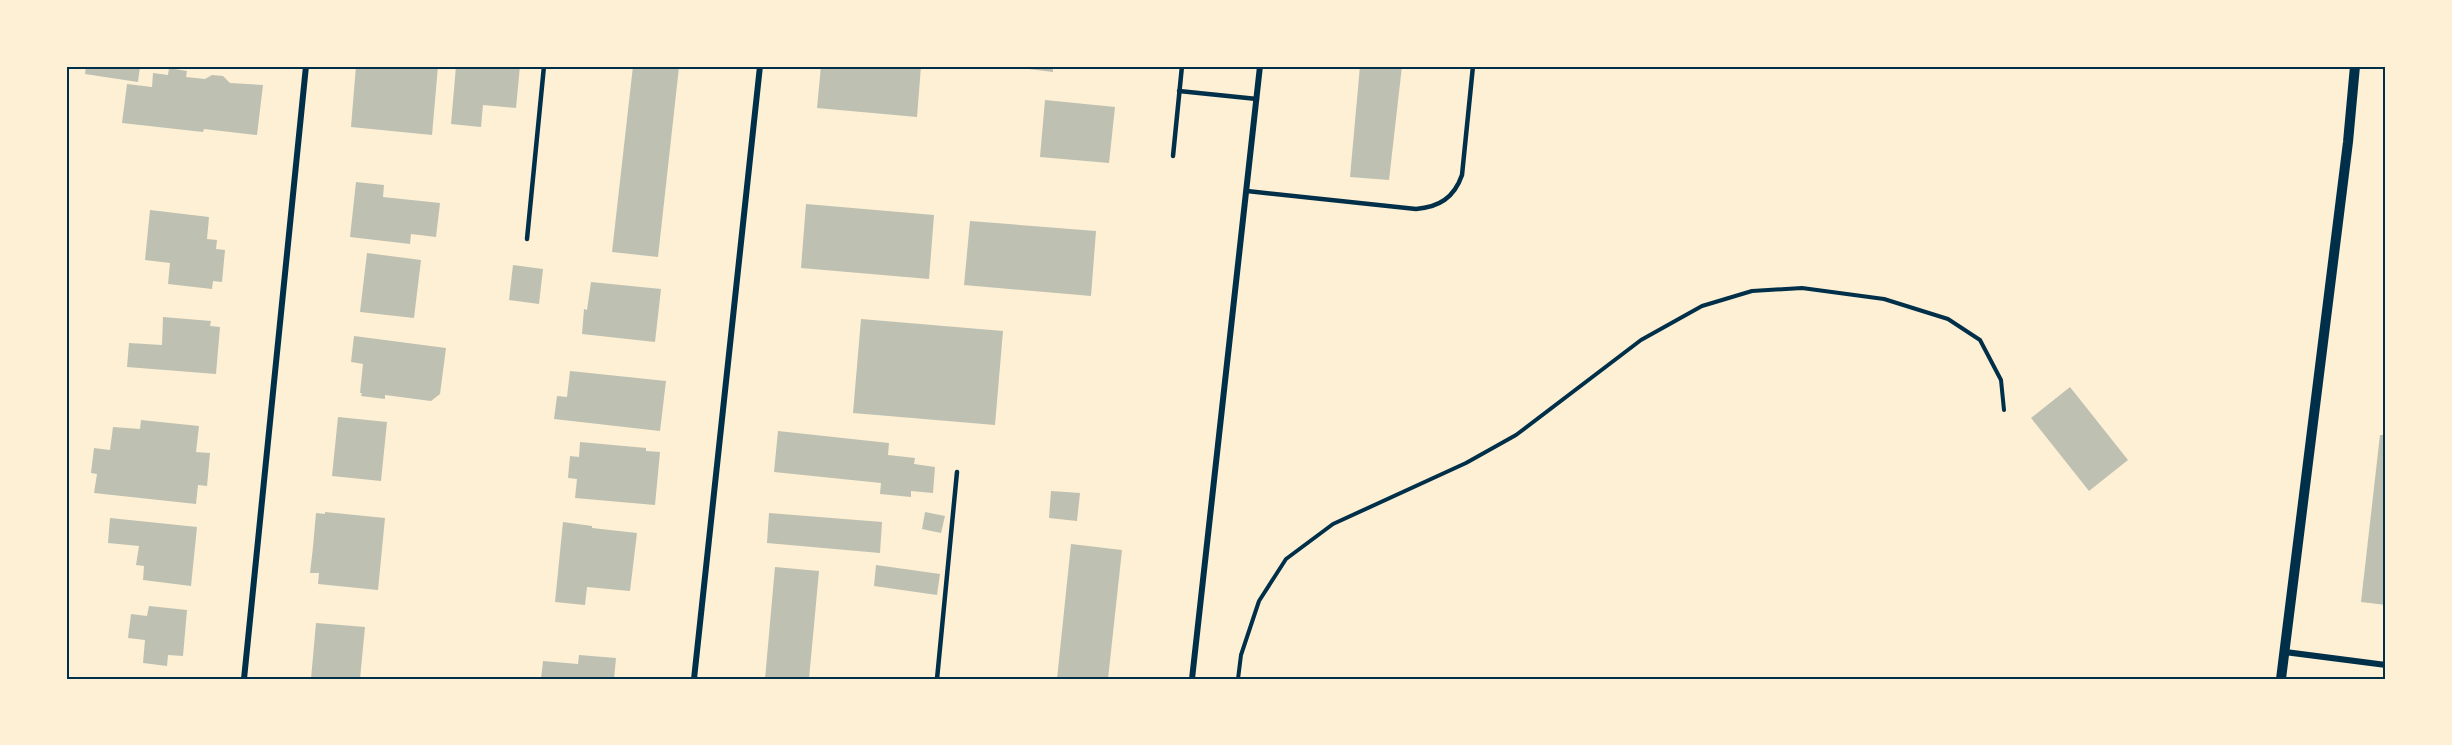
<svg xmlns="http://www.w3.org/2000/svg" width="2452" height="745" viewBox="0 0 2452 745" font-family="Arial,sans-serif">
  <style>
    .building { fill: #bec0b2 }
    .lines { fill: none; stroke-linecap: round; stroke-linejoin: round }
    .path { stroke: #003049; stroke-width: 4 }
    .service { stroke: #003049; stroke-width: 4.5 }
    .minor { stroke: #003049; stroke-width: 6 }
    .tertiary { stroke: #003049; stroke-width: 10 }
    .neatline { fill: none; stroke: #003049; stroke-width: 2 }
  </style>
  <rect width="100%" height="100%" fill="#fdf0d5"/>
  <!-- building -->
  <g class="building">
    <polygon points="86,66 140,66 138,82 85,74"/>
    <polygon points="356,66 438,66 432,135 351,127"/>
    <polygon points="456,66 520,66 516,108 483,105 481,127 451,124"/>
    <polygon points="633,66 679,67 658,257 612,252"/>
    <polygon points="821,66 921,66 917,117 817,108"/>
    <polygon points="1005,66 1053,66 1053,72"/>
    <polygon points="1360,66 1402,66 1389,180 1350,177"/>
    <polygon points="169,68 187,71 186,77 205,79 212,75 223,76 230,83 263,85 257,135 204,129 203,132 122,123 127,84 152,87 153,73 168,75"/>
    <polygon points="1045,100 1115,107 1109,163 1040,157"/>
    <polygon points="356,182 384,185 383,197 440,203 436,237 411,234 410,244 350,237"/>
    <polygon points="806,204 934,215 929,279 801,268"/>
    <polygon points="150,210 209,217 207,239 217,240 216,249 225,250 222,282 213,281 212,289 168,284 170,263 145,260"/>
    <polygon points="970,221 1096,231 1091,296 964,285"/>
    <polygon points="367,253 421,260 414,318 360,312"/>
    <polygon points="513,265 543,269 539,304 509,300"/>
    <polygon points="591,282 661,289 655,342 582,334 584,309 587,310"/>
    <polygon points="163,317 211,321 210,326 220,327 216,374 127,367 129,343 162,345"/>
    <polygon points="861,319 1003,331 995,425 853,413"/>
    <polygon points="354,336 446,348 440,394 431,401 385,395 385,399 361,396 362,393 360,393 363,364 351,362"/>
    <polygon points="570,371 666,381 660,431 554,419 557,396 567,397"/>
    <polygon points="2070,387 2128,460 2089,491 2031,418"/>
    <polygon points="338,417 387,422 381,481 332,476"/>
    <polygon points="141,420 199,426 196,452 210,453 207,486 198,485 196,504 94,493 97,474 91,473 94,448 110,450 113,427 140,429"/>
    <polygon points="778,431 889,443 888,455 915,458 914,464 935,467 933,493 911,491 911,497 880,494 881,483 774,472"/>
    <polygon points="2380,435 2386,435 2386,605 2361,602"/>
    <polygon points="580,442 646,448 646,451 660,452 655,505 575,498 577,479 568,478 570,456 579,457"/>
    <polygon points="1051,491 1080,493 1077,521 1049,518"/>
    <polygon points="325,512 385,518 378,590 318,584 319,573 310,573 313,547 316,513 325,514"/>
    <polygon points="925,512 945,516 941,533 922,529"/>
    <polygon points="769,513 882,522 880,553 767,543"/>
    <polygon points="110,518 197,527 191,586 143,580 144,566 136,565 139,546 108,543"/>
    <polygon points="563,522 592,526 592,528 637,533 630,591 587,587 585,605 555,602"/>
    <polygon points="1071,544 1122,550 1108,679 1057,679"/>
    <polygon points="876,565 940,574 937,595 874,586"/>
    <polygon points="775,567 819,571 809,679 765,679"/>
    <polygon points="149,606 187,610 183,656 168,655 167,666 143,663 145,640 128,638 131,614 147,616"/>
    <polygon points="316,623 365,627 360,679 311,679"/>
    <polygon points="579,655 616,658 614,679 541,679 543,661 578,664"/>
  </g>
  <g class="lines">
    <!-- path -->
    <polyline class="path" points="1238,679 1241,655 1259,601 1286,559 1333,524 1466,463 1516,435 1641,340 1702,306 1752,291 1802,288 1884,299 1948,319 1980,340 2001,380 2004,410"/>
    <!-- service -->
    <g class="service">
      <polyline points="1179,91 1257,99"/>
      <polyline points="1173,156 1182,66"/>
      <path d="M1247,191L1416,209C1439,207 1454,198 1462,175L1473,66"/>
      <polyline points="527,239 544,66"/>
      <polyline points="937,679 957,472"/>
    </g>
    <!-- minor -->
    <g class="minor">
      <polyline points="2285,652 2386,665"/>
      <polyline points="244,679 306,66"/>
      <polyline points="694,679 760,66"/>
      <polyline points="1192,679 1260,66"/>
    </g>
    <!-- tertiary -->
    <polyline class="tertiary" points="2281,679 2348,142 2355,66"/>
  </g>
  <!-- border -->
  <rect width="2452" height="745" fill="none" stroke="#fdf0d5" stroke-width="135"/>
  <rect x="68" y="68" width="2316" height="610" class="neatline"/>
</svg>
